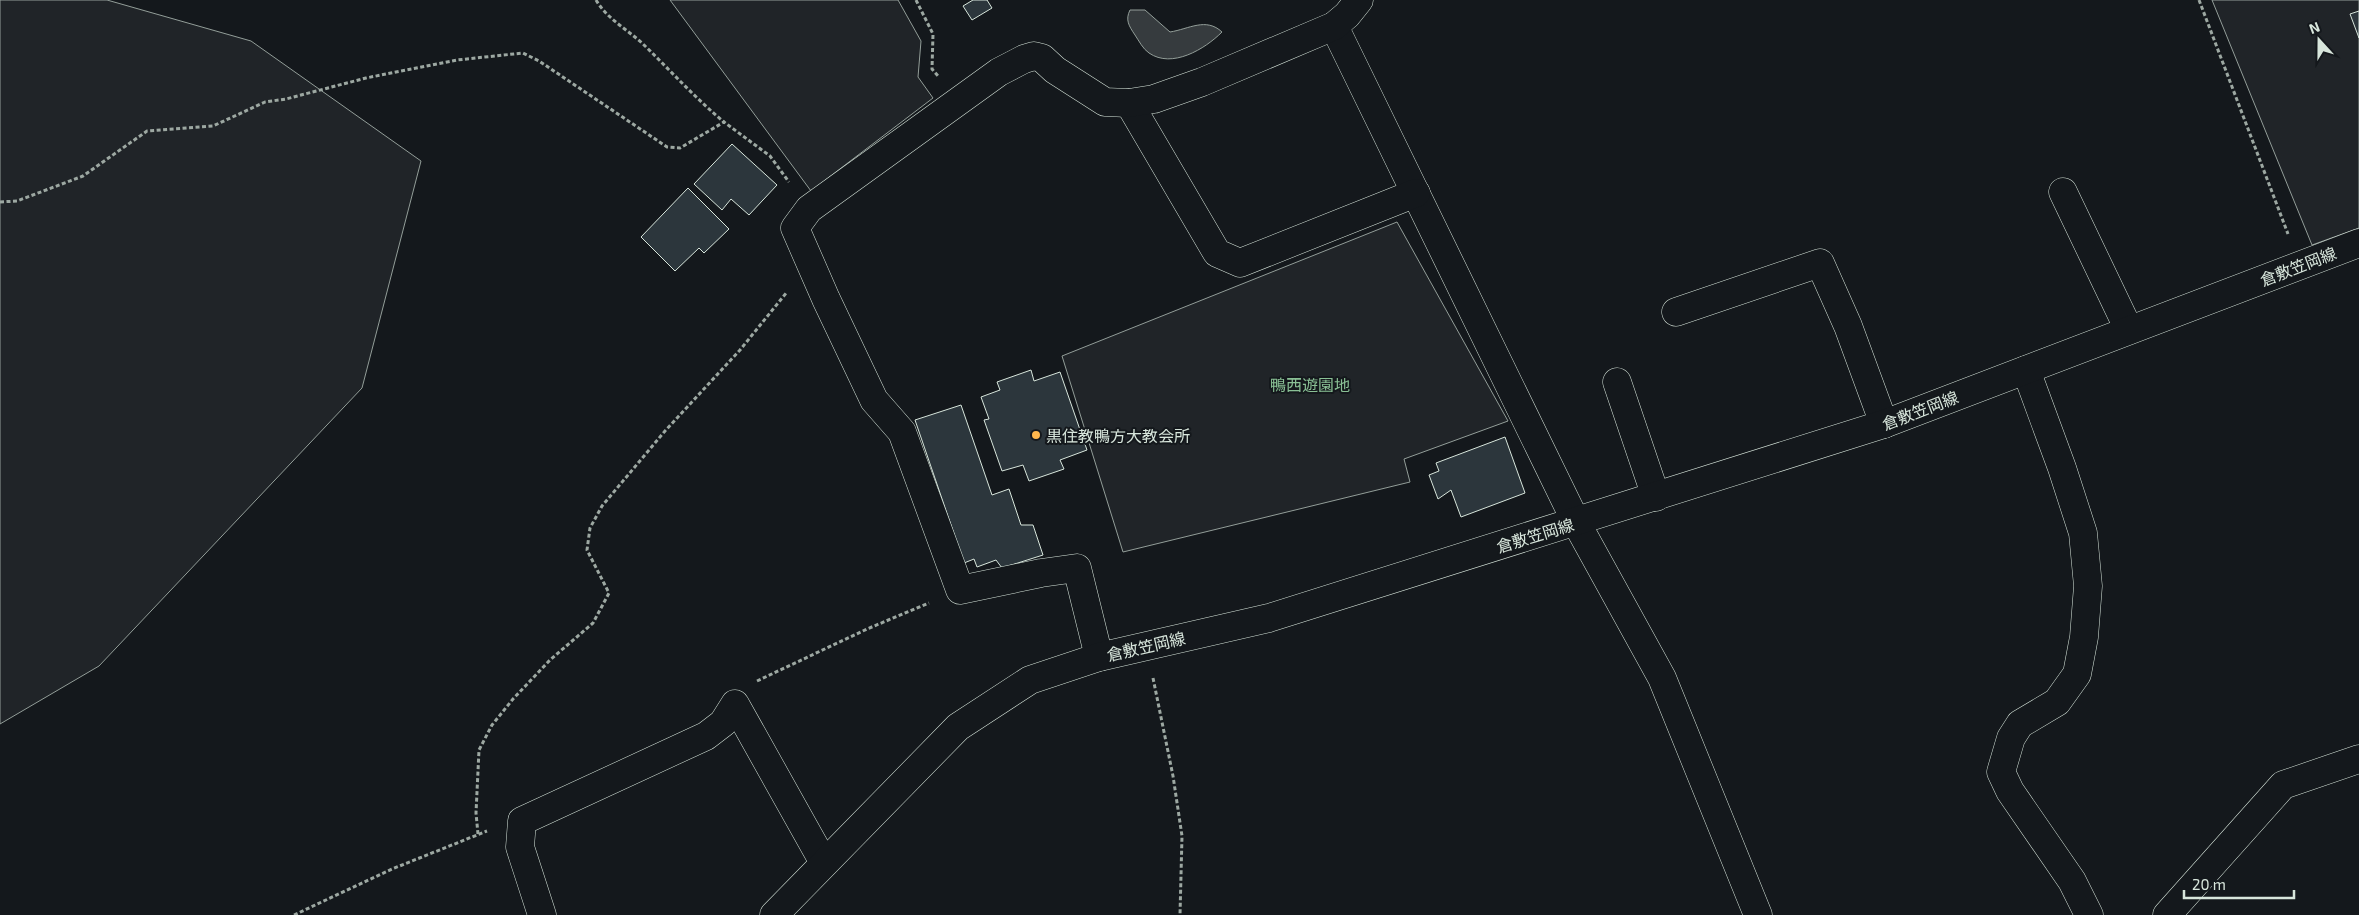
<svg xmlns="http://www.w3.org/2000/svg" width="2359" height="915" viewBox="0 0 2359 915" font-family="'Exo 2','Noto Sans JP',sans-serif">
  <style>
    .green { fill: #202428; stroke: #939e99 }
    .water { fill: #363b3e; stroke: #939e99 }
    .building { fill: #2c363c; stroke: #d8e6dc }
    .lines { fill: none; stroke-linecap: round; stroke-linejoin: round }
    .minor-casing { stroke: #d8e6dc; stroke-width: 29 }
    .major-casing { stroke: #d8e6dc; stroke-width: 29 }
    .path { stroke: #9da8a2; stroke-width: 3; stroke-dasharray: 4 2.5; stroke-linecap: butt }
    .minor { stroke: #14181c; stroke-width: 28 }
    .major { stroke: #14181c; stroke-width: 28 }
    .poi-dot { fill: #ffb74d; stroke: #14181c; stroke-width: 2 }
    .labels { text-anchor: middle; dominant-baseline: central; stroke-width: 4; stroke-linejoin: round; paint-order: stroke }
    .street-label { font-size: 16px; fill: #d8e6dc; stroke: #14181c }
    .park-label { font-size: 16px; fill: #8ac095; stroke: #14181c }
    .poi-label { font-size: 16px; fill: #d8e6dc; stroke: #14181c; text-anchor: start }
  </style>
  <rect width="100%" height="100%" fill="#14181c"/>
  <!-- green -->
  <g class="green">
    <polygon points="0,0 107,0 251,41 421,161 362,388 99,666 0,724"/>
    <polygon points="670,0 898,0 921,41 918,77 933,98 811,191"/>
    <polygon points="2212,0 2359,0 2359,228 2312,245"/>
    <polygon points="1397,222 1508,421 1404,459 1410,482 1123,552 1062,356"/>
  </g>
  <!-- water -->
  <path class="water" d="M1130,10H1145L1170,32C1189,29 1206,17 1222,32C1205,49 1172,69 1149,53C1143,49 1139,41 1135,35C1129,26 1125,20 1130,10Z"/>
  <!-- building -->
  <g class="building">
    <polygon points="973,0 987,0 992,8 972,20 963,6"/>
    <polygon points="2359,11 2359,38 2350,14"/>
    <polygon points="732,144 777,185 749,215 731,199 722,210 694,184"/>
    <polygon points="688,188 729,229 704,253 699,248 675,271 641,237"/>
    <polygon points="1031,370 1034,381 1060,372 1087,450 1060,460 1064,469 1029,481 1023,465 1002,471 984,420 989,419 981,397 1000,390 997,382"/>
    <polygon points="961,405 992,495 1009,489 1021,525 1033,525 1043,555 1002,568 996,560 977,567 974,559 964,563 915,420"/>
    <polygon points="1505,437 1525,493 1461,517 1451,490 1438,499 1429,475 1439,471 1436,463"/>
  </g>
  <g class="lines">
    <!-- minor casing -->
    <g class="minor-casing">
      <g id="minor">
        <polyline points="1334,26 1576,522 1662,678 1758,915"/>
        <polyline points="1129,103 1217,253 1240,263 1416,193"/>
        <polyline points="2063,192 2129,330"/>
        <polyline points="1676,312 1820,263 1848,326 1884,424"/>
        <polyline points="2026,370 2062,468 2083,533 2088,586 2084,637 2077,674 2057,702 2020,724 2011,738 2001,772 2010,791 2072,881 2089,915"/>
        <polyline points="1617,382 1656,497"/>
        <polyline points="1099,657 1077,568 1041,573 960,590 902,432 874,400 826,299 795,228 809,209 999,72 1024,59 1034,56 1042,58 1055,70 1105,102 1129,103 1154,99 1202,82 1334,26 1347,15 1359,0"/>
        <polyline points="542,915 520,847 522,821 706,736 723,723 735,704 824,863"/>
        <polyline points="2167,915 2283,785 2359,759"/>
      </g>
    </g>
    <!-- major casing -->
    <g class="major-casing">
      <polyline id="major" points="774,915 958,727 1030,680 1099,657 1269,618 1884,424 2359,243"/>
    </g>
    <!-- path -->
    <g class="path">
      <path d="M596,0C607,19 627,29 643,44C670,70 695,98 724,122"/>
      <polyline points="916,0 933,34 932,69 938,76"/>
      <polyline points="2199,0 2288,234"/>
      <polyline points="0,202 17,201 83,176 147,131 213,126 265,102 286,99 366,78 457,60 523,53 539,61 667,147 680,148 724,122 770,156 789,182"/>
      <polyline points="1153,678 1173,776 1182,836 1180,915"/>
      <polyline points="757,681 867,629 929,603"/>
      <polyline points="478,834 476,813 479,750 492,725 513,699 550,660 593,623 609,593 587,550 590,528 602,506 665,431 740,350 787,292"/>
      <polyline points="294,915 392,869 487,831"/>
    </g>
    <!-- minor -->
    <use href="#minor" class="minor"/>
    <!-- major -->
    <use href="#major" class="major"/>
  </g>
  <!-- markers -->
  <circle class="poi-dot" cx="1036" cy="435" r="5"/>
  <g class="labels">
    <!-- street labels -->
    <g class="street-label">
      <text transform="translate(2298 266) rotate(-21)">倉敷笠岡線</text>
      <text transform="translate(1920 410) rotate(-21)">倉敷笠岡線</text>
      <text transform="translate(1535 535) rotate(-17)">倉敷笠岡線</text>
      <text transform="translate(1146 646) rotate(-13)">倉敷笠岡線</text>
    </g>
    <!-- park labels -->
    <g class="park-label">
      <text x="1310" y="384">鴨西遊園地</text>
    </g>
    <!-- poi labels -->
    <g class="poi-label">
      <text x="1046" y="435">黒住教鴨方大教会所</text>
    </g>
  </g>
  <!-- north arrow -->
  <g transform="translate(2319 40) rotate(339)" stroke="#14181c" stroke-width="4" paint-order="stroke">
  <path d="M0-4L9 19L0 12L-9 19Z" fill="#d8e6dc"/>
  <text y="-8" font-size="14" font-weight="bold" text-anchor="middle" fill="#d8e6dc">N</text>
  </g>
  <!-- scale -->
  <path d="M2184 890v8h110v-8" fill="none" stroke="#d8e6dc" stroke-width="2.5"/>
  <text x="2192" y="890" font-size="15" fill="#d8e6dc" stroke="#14181c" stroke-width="4" paint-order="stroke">20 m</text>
</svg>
